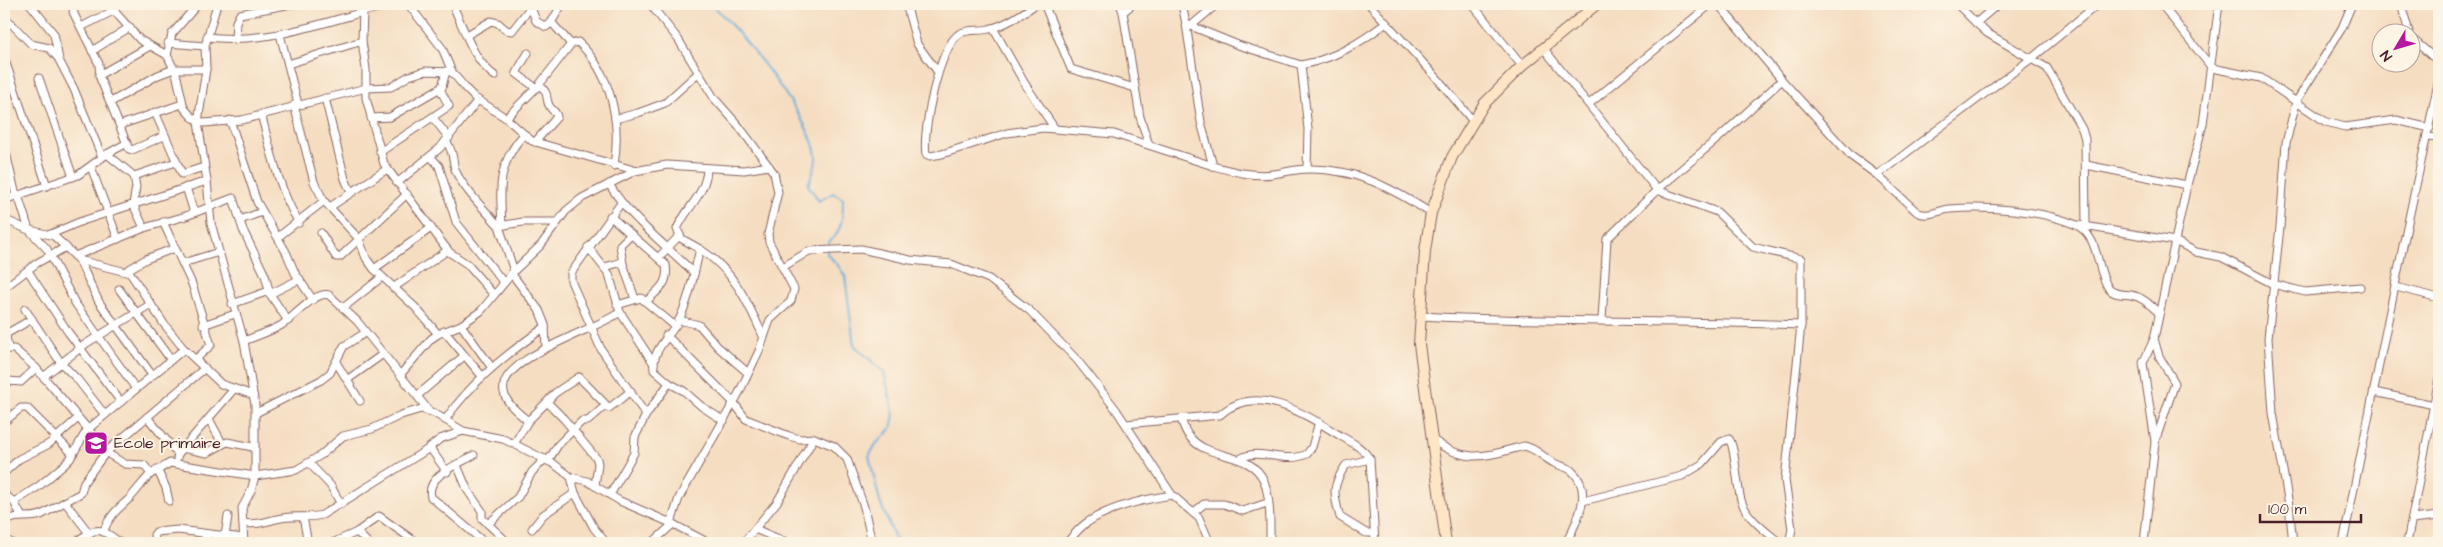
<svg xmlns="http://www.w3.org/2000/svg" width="2443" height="547" viewBox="0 0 2443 547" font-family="'Architects Daughter',sans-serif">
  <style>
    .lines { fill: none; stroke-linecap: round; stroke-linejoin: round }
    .stream { stroke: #61abd9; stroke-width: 2 }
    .street-casing { stroke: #866260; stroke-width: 9 }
    .secondary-casing { stroke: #866260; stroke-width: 12 }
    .street { stroke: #fff; stroke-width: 7 }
    .secondary { stroke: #fde5c5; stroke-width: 10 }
    .labels { text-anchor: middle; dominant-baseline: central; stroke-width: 4; stroke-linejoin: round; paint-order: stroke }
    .poi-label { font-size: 16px; fill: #4a1f2b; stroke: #fcf5e5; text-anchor: start }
  </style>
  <rect width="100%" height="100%" fill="#fcf5e5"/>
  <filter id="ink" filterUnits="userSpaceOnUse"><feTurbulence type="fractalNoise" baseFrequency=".02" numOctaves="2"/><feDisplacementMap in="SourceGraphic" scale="10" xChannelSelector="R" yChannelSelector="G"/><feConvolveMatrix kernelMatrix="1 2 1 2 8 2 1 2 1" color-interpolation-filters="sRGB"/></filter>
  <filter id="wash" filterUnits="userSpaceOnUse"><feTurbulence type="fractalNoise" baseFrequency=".0096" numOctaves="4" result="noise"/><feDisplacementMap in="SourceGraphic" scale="20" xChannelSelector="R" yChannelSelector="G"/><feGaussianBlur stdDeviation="1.12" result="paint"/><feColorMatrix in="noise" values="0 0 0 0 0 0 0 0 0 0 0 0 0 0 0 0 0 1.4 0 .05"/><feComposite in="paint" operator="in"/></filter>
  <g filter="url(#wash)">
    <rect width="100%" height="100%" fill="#f5ddc1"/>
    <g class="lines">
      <!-- stream -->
      <path class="stream" d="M711,4C739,29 813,121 816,156C817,165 811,177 808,185L819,201L833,193L843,199C843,214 843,232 829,242L827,254L837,264L845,276L854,345L884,372L894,415L891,429L876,444L869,456L880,502L897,543"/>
    </g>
  </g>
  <g filter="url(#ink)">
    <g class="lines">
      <!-- street casing -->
      <g class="street-casing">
        <g id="street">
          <polyline points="30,4 54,34 59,60 74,89 102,157"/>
          <polyline points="77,4 73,12 99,64 100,78 129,149 132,150 164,136"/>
          <polyline points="108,4 140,40 167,55 176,73 184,108 192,117 204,123 242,120 366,88 391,87 409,76 425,71 452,72"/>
          <polyline points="217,4 205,46 206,69 198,122 207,181 211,223 244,341 255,405 255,476 251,491 242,508 244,543"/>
          <polyline points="408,4 442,48 452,72 466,89 475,98 506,118 532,141 634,170"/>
          <path d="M452,4C464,27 472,60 495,76"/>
          <polyline points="650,4 678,39 714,98 738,125 774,173 778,192 768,234 769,242 794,289 791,301 770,320 759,351 739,393 679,498 671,523"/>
          <polyline points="906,4 917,44 937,71"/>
          <path d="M1036,4C1022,14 1006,25 989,29C978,32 970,28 959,34C939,47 922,131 926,154L930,156L942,154L1007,133L1043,128L1114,134L1213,166"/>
          <polyline points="1044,4 1071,69 1135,88"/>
          <polyline points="1120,4 1123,12 1133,4"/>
          <polyline points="1182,4 1186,24 1238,45 1301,65"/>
          <polyline points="1369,4 1437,78 1472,120"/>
          <polyline points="1472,4 1522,66"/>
          <path d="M1718,4L1782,80L1851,156L1877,175L1917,212C1926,218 1939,210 1950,209C1986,206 2040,210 2074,224C2101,235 2095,269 2109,289C2114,295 2123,294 2131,295C2143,297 2150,305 2159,313"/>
          <polyline points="1957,4 1976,23"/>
          <polyline points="1998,4 1976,23 1987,33 2047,68 2082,129 2085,139 2086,226"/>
          <polyline points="2161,4 2212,68 2261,78 2326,122 2345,127 2396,120 2430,128"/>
          <polyline points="2401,4 2409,32"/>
          <path d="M531,7L536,21L546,27C554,23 556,11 563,4"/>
          <polyline points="363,11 362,41 366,69 366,98 384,164 449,252 467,264 494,295"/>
          <polyline points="1123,12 1140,117 1149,145"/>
          <polyline points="4,16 31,44 49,48 58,58"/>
          <polyline points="552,23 571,44"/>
          <path d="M1186,24L1201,122L1213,166C1232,171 1253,177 1273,174C1284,173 1295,169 1307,169C1356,168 1391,188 1431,213"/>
          <polyline points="1192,25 1217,4"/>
          <polyline points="81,27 115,10"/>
          <polyline points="993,28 1025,84 1055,129"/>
          <polyline points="280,34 298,104"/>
          <polyline points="467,35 491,21 498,23 506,30 512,31 533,4"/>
          <path d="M207,37C271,45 332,19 393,4"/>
          <polyline points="2410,37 2439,62"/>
          <polyline points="235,40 236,22 240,14 291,4"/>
          <polyline points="168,43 205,46"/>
          <polyline points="1544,49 1657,190 1723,134 1782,80"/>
          <polyline points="92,51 130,27"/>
          <polyline points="528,53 516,73 536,88"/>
          <polyline points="167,55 172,34 198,4"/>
          <polyline points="4,57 47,186"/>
          <polyline points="288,64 362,41"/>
          <polyline points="99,75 150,46"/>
          <polyline points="39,78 73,177"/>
          <polyline points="325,98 345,179 351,192"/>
          <polyline points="111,102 158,75 174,69 206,69"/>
          <polyline points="1589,104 1711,4"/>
          <polyline points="294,105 314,182 324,201 359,239 366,258 374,269 415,307 438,334"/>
          <polyline points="155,112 182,174 204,167"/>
          <path d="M261,114C271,151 279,190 299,223"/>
          <polyline points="371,118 390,117 442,87"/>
          <path d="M506,118L539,85L571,44L578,42C612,74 621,122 614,166"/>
          <polyline points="434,119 449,138"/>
          <polyline points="615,119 638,113 665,103 698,73"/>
          <polyline points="230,120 257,202 286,252 295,273 313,300"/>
          <polyline points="120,125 182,104"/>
          <polyline points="2428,137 2439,138"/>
          <path d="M446,141C456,155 451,162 457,174C467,193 485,210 499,226"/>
          <path d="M535,142L557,117C556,111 553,112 550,107C544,98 551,94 539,85"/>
          <polyline points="4,144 16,196"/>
          <polyline points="380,152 449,106 441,91 446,71"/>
          <polyline points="107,154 134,176 176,162"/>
          <polyline points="431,157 439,166 456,222 504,283"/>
          <polyline points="2086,165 2187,185"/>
          <polyline points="91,167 118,239"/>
          <path d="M1307,169L1308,129L1301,65C1334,59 1360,43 1386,23"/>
          <polyline points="1877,175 2032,58 2098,4"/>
          <polyline points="134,176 136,187 133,204 144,228"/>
          <polyline points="397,183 440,148 478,100"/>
          <path d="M609,184C630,219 665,244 694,273"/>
          <polyline points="186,187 194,213"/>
          <polyline points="18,195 29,230 47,249 75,303 136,389"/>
          <polyline points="4,200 78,175 107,154 127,143"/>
          <polyline points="621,203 571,273 571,281 601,349 646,415"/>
          <polyline points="330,207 387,169"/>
          <path d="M610,216L666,265C669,284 659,289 647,301"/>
          <polyline points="4,219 26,229 54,236 79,260 130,273 164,324 184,349 221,384 253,395"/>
          <polyline points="240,220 262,212"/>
          <polyline points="163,222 192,284 211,345 196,359"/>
          <path d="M502,225C500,186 497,165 524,134"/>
          <polyline points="2078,225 2175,241 2196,252 2221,257 2273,284 2305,292 2360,287"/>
          <polyline points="321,233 336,257 340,257 407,194"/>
          <polyline points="51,234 82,221 207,181"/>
          <polyline points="631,234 620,245 623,264 635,299"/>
          <polyline points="278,237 324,201"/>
          <polyline points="588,247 609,274 620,312 654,364"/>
          <path d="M700,249C733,270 747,300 763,336"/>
          <polyline points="75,256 144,228 186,216 233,198 243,230 265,275 270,294 288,321"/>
          <polyline points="659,257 679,236"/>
          <polyline points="79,260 99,302 152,375"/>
          <polyline points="183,263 219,252"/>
          <polyline points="605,267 622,262"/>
          <polyline points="783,267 809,251 861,249 910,260 951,264 989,279 1030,311 1077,360 1115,408 1172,495 1199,518 1210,543"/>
          <polyline points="374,269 431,228"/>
          <polyline points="28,271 68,332 121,402"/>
          <polyline points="126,271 146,259 175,248"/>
          <polyline points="514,271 499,226 523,222 557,222"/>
          <polyline points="511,273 539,310 545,325 546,348"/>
          <polyline points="2396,287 2439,298"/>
          <polyline points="4,288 37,263 66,247"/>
          <polyline points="393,288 448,250"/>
          <polyline points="119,289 171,360"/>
          <polyline points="270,294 300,279"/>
          <polyline points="232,304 269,291"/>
          <polyline points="617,305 641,298 675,326"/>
          <polyline points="343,308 382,277"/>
          <polyline points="25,309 61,363 77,379 105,415"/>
          <path d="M1420,316C1547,323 1674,320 1801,325"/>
          <polyline points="679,320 699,325 718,347 747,372"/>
          <polyline points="1602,320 1607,239 1657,190 1717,212 1753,247 1801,259 1801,325 1785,480 1792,529 1789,543"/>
          <polyline points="203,325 235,314"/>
          <polyline points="461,325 492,368"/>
          <polyline points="444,331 482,376"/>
          <polyline points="666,335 734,403 746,419 789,436 800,439 814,438 834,446 847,459 864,507 872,543"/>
          <polyline points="2154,339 2143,363 2155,441"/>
          <path d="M244,341C256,336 269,332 280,326C293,319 314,291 329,295L357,321L429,411"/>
          <polyline points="4,349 14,349 36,368 110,455 125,464 144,465 151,474 170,463 255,476 296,470 321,455 343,436 372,429 401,415 421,409 434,413 463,431 503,439 514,444 554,464 571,477 587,481 620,501 671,523 709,543"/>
          <polyline points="8,349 6,334 32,319"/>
          <polyline points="336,362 360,401"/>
          <polyline points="400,375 431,339 438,334 461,325 481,311 514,271 541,245 566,211 582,198 635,171 667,165 744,170 769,166"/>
          <polyline points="43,377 87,343 151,304"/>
          <polyline points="347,380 383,354"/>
          <polyline points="4,383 8,381 21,382 36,368"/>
          <polyline points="669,383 684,391 701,406 724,421"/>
          <polyline points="2374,392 2439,406"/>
          <polyline points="418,395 464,356"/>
          <polyline points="256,413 321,380 330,373 344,346 365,333"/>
          <polyline points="147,417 178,454 177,458"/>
          <polyline points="209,419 222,443"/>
          <path d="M1181,419C1183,424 1185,432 1189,436C1207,461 1251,450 1264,481C1271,500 1270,524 1270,543"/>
          <path d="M445,420C472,381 507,354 545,327"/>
          <path d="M528,421C520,414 506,404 504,392C496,358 599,329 620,312"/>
          <polyline points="4,422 21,408 27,408 73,454"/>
          <path d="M1126,424L1220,415C1256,382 1305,414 1339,435C1351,442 1362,447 1370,459L1375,543"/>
          <path d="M1432,439C1466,465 1486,456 1524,446C1536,448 1544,458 1554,463C1560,466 1568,467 1572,471C1594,491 1577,522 1566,543"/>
          <polyline points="514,444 528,421 547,402"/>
          <polyline points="182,448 207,453 227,442 253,447"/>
          <polyline points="430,448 447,472"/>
          <polyline points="178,454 234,389"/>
          <path d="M474,455C459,464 425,476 431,497L485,543"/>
          <path d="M1240,459C1260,446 1282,465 1307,454L1312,447L1319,422"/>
          <path d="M1370,459L1346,465C1332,485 1333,494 1340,517L1366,533H1373"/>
          <polyline points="548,461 558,445 582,421 588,421 605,406"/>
          <polyline points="309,463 330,485 341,504"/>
          <polyline points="457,465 468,491 482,511 482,518 488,524"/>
          <polyline points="157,469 166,488 169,501"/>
          <polyline points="4,473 19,459 49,444 77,419"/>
          <polyline points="595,486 598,464 597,459 564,419 547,402 555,393 579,377 609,408 631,391"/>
          <polyline points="575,493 594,528 606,543"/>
          <polyline points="4,494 14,502 21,515"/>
          <path d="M610,495L634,453L635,437L646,415L669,383L654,370C651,350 671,335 679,320C690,298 694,272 700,249L682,239L677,229C686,208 706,194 707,169"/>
          <path d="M1583,501L1682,476L1702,464L1721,442L1729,439C1735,445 1737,487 1741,500C1747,519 1766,531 1780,543"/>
          <polyline points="14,502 39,486 64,465 70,459 87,430 184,349"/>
          <polyline points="65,502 89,533"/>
          <polyline points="1193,513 1204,504 1224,504 1243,511 1267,503"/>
          <polyline points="303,517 308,543"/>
          <polyline points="2412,519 2439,516"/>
          <path d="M4,522C20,513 26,520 41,515L81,493L84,482L106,452L205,368"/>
          <path d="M243,523C262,526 271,518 290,517C301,516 310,518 322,515L425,451L440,439L463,431"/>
          <polyline points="532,529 543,515 575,493 571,477"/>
          <polyline points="755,529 788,543"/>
          <path d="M104,530C110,515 118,509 129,499C137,491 142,482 151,474"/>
          <polyline points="357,532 368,543"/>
          <polyline points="4,539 12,543"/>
          <path d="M74,543C96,528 98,525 120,543"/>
          <polyline points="156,543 154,535 156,532 178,530 243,538"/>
          <polyline points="203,543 207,534"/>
          <polyline points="224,543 228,516"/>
          <polyline points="332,543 357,532 379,516 417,543"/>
          <polyline points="499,543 503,538 488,524 518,497 532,472 545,459"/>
          <polyline points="652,543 673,524"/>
          <polyline points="743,543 777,502 814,438"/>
          <path d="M1066,543C1073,537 1079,527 1088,522C1110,507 1146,499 1172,495"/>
          <polyline points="2144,543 2155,442 2175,383 2159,356 2154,339 2187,185 2203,124 2219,4"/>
          <polyline points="2293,543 2289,505 2273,413 2268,338 2280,227 2286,143 2296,102 2342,28 2352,4"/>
          <polyline points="2343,543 2404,241 2439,79"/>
          <polyline points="2407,543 2439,378"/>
        </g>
      </g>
      <!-- secondary casing -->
      <g class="secondary-casing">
        <polyline id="secondary" points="1446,543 1419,344 1425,251 1431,213 1452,157 1484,104 1522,66 1597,4"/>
      </g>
      <!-- street -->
      <use href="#street" class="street"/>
      <!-- secondary -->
      <use href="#secondary" class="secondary"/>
    </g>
  </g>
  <!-- icons -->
  <defs>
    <g id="school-square" transform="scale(1.25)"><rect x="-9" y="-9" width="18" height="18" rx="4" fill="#b5179e" stroke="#fcf5e5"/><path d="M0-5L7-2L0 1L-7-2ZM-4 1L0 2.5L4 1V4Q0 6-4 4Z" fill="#fff"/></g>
  </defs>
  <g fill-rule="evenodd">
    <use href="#school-square" x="96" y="443"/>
  </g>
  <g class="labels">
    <!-- poi labels -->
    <g class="poi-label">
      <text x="114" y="443">Ecole primaire</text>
    </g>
  </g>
  <!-- margin -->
  <rect width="2443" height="547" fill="none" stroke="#fcf5e5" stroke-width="20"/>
  <!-- north arrow -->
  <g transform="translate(2396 48) rotate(232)"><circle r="24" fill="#fcf5e5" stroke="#b59f9b"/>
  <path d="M0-4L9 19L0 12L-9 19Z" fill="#b5179e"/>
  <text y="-8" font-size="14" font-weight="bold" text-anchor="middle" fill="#4a1f2b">N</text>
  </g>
  <!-- scale -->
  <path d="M2260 514v8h101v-8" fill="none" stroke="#4a1f2b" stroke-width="2.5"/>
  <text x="2268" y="514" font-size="15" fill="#4a1f2b" stroke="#fcf5e5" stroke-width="4" paint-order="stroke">100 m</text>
</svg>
